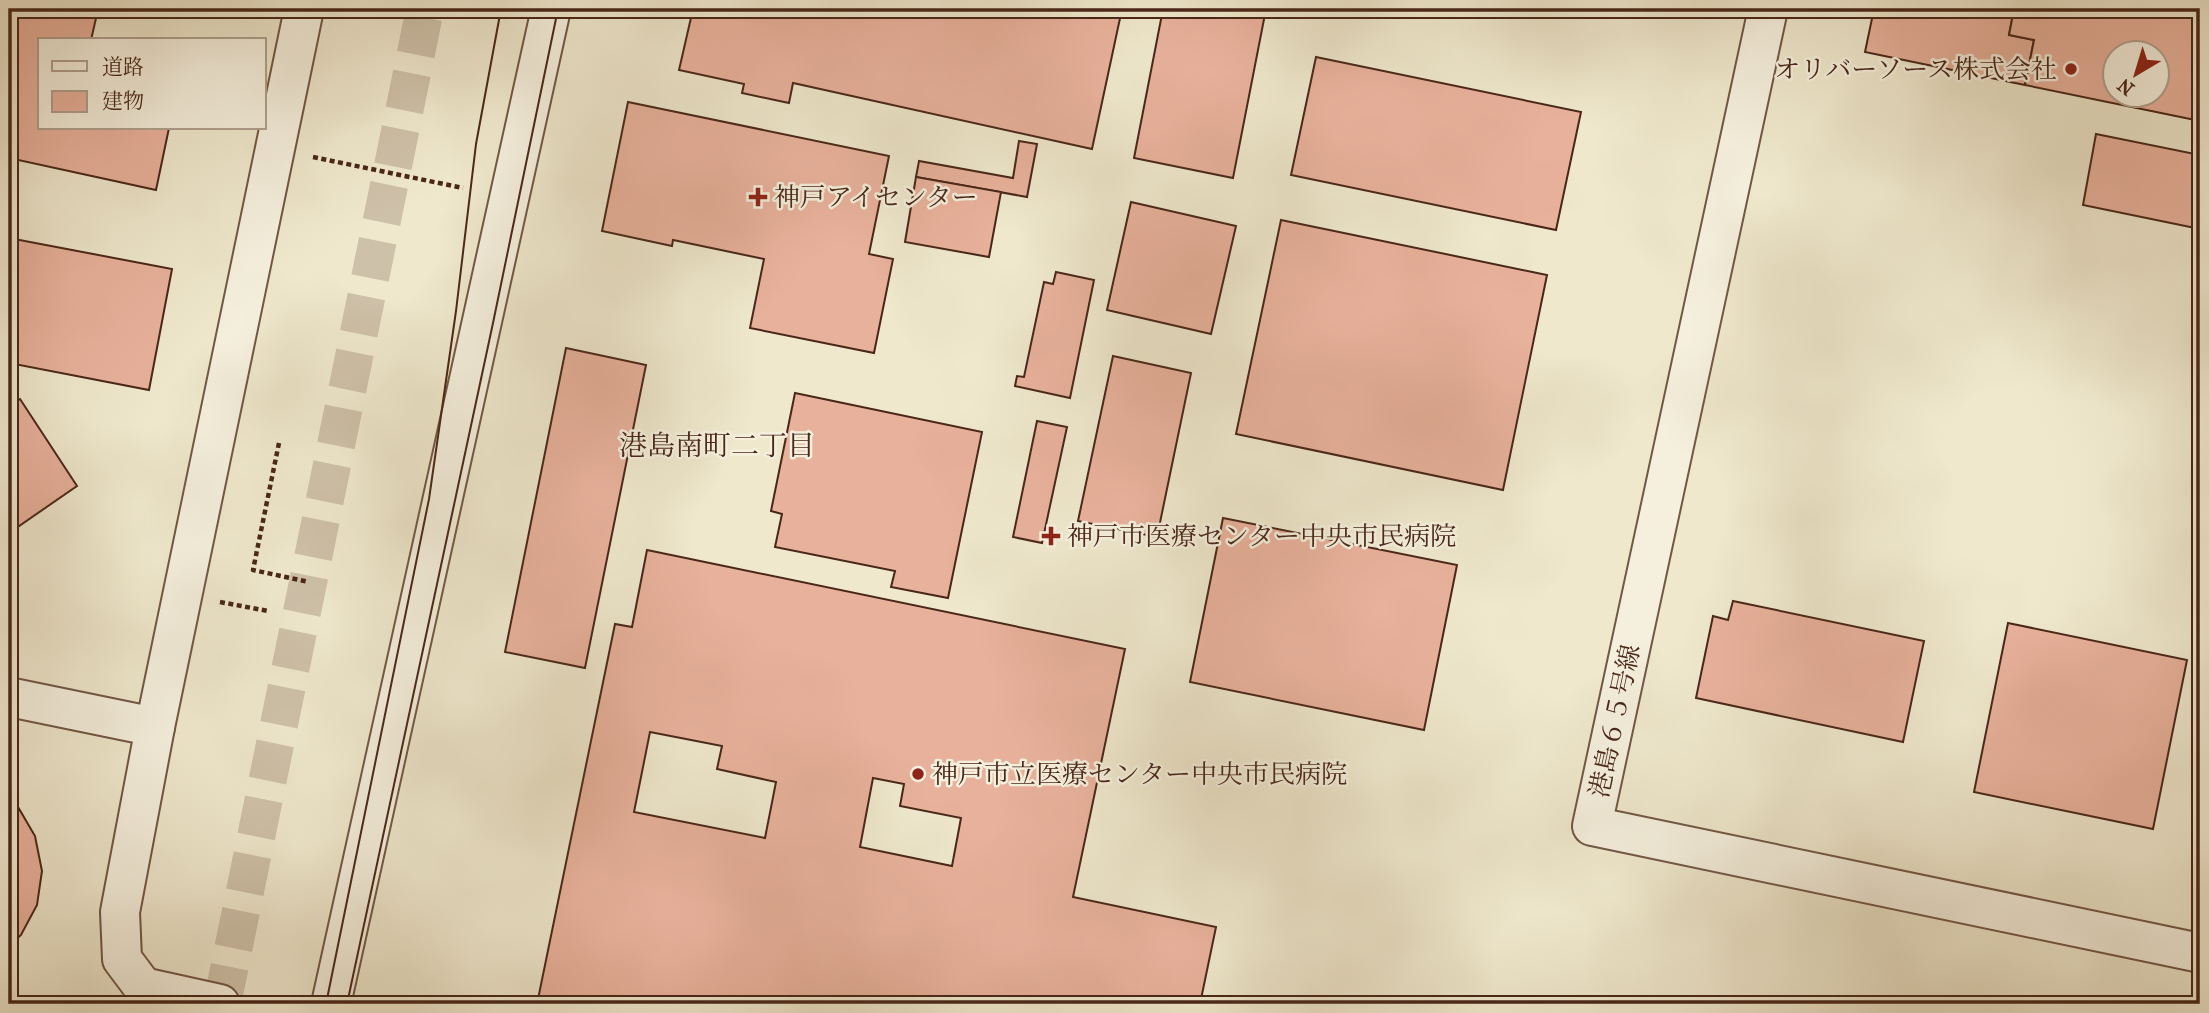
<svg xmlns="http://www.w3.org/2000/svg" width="2209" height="1013" viewBox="0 0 2209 1013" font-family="'IM FELL French Canon','Noto Serif JP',serif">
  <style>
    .building { fill: #e8b19c; stroke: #492718; stroke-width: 2; fill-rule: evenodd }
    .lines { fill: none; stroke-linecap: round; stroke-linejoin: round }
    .minor-tunnel { stroke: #cec1a9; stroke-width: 38; stroke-dasharray: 38 19; stroke-linecap: butt }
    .minor-casing { stroke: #725745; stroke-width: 42 }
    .path { stroke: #492718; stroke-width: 4.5; stroke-dasharray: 5 3.5; stroke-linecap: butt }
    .minor { stroke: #f5f0de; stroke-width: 38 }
    .tram { stroke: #492718; stroke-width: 2 }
    .poi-dot { fill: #8f2418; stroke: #f5f0de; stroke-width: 2.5 }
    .labels { text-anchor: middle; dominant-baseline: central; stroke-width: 5; stroke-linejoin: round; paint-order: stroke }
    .poi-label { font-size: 26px; fill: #492718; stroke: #f5f0de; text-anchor: start }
    .street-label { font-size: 26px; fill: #492718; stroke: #f5f0de }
    .neighbourhood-label { font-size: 28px; fill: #492718; stroke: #f5f0de }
  </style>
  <rect width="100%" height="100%" fill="#efe8cd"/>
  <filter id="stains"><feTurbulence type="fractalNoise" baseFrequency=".00286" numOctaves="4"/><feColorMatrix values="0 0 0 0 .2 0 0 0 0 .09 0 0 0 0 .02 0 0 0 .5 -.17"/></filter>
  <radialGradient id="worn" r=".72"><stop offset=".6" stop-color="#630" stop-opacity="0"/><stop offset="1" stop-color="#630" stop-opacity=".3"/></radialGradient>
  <!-- building -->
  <g class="building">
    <polygon points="9,9 72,9 97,14 91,40 40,40 40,128 169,128 156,190 9,158"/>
    <polygon points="693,9 1122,9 1092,149 793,83 789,103 742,93 744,84 679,70"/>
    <polygon points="1163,9 1266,9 1233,178 1134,158"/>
    <polygon points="1874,9 2014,9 2009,35 2034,40 2025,85 1865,52"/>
    <path d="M2014,9H2200V121L2025,85L2034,40L2009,35ZM2114,52H2156V94H2114Z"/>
    <polygon points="1316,57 1581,112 1556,230 1291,175"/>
    <polygon points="628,102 889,156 869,254 893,259 874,353 750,328 764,259 673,240 672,246 602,231"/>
    <polygon points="2096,134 2200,155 2200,229 2083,205"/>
    <polygon points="1019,141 1037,144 1027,197 916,177 919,161 1013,178"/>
    <polygon points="916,177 1001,192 989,257 905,242"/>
    <polygon points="1131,202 1236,226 1211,334 1107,310"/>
    <polygon points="1281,220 1547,275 1503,490 1236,434"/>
    <polygon points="9,238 172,269 149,390 9,363"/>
    <polygon points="1056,272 1094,280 1070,398 1015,386 1017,376 1024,377 1044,282 1053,284"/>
    <polygon points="566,348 646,365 585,668 505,652"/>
    <polygon points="1113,356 1191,373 1157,537 1078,521"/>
    <polygon points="795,393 982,432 948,598 891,587 895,571 775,547 782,514 771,511"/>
    <polygon points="20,399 77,486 9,533 9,406"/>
    <polygon points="1037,421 1067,427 1042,543 1013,537"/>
    <polygon points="1223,518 1457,565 1424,730 1190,682"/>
    <path d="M647,550L1125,649L1073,897L1216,927L1200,1004H537L615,624L632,627ZM650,732L722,746L717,769L776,782L765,838L634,812ZM873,778L904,784L900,806L961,818L952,866L860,847Z"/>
    <polygon points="1733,601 1924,641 1903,742 1696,698 1713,616 1728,620"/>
    <polygon points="2008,623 2187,660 2153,829 1974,792"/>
    <polygon points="9,799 18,807 35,836 42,871 37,905 21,935 9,946"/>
  </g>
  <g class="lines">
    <!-- minor-tunnel -->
    <polyline class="minor-tunnel" points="222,1004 425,9"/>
    <!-- minor casing -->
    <g class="minor-casing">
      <g id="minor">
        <polyline points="1768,9 1592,826 2200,953"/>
        <polyline points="9,697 155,727"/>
        <polyline points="220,1004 143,987 122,959 120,912 155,727 304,9"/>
        <polyline points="331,1004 551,9"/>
      </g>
    </g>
    <!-- path -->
    <g class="path">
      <polyline points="313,157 463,188"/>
      <polyline points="279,443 253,570 309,582"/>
      <polyline points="220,602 268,611"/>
    </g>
    <!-- minor -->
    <use href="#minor" class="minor"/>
    <!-- tram -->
    <g class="tram">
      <polyline points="326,1004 429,499 456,311 476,144 501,9"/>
      <polyline points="347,1004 493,323 558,9"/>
    </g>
  </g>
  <!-- markers -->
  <g class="poi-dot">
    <circle cx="2071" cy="69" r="7"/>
    <path d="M754.5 186.5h7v7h7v7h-7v7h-7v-7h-7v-7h7z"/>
    <path d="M1047.5 525.5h7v7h7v7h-7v7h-7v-7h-7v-7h7z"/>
    <circle cx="918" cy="774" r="7"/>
  </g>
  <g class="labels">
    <!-- poi labels -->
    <g class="poi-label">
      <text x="2057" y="69" text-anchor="end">オリバーソース株式会社</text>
      <text x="774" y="197">神戸アイセンター</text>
      <text x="1067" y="536">神戸市医療センター中央市民病院</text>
      <text x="932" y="774">神戸市立医療センター中央市民病院</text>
    </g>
    <!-- street labels -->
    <g class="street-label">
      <text transform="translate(1615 721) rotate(-78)">港島６５号線</text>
    </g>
    <!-- neighbourhood labels -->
    <g class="neighbourhood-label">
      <text x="717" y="445">港島南町二丁目</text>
    </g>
  </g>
  <!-- margin -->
  <rect width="2209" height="1013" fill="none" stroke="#efe8cd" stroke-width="35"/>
  <rect x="10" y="10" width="2188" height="992" fill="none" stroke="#492718" stroke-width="3.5"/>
  <rect x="18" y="18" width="2174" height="978" fill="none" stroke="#492718" stroke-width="2"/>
  <!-- legend -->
  <rect x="38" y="38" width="228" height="91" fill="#f5f0de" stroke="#b0a08f" stroke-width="2"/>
  <rect x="52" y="61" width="35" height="10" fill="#f5f0de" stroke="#b0a08f" stroke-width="2"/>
  <text x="102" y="74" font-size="21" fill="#492718">道路</text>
  <rect x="52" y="91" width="35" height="21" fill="#e8b19c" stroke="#b0a08f" stroke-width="2"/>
  <text x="102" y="108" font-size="21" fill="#492718">建物</text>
  <!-- north arrow -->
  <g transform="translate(2136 74) rotate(218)"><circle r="33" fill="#f5f0de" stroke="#b0a08f" stroke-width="2"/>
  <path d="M0-5L12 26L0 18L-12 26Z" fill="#8f2418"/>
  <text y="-10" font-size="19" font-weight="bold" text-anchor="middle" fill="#492718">N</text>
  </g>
  <rect width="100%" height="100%" filter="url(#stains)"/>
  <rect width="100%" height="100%" fill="url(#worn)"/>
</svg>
